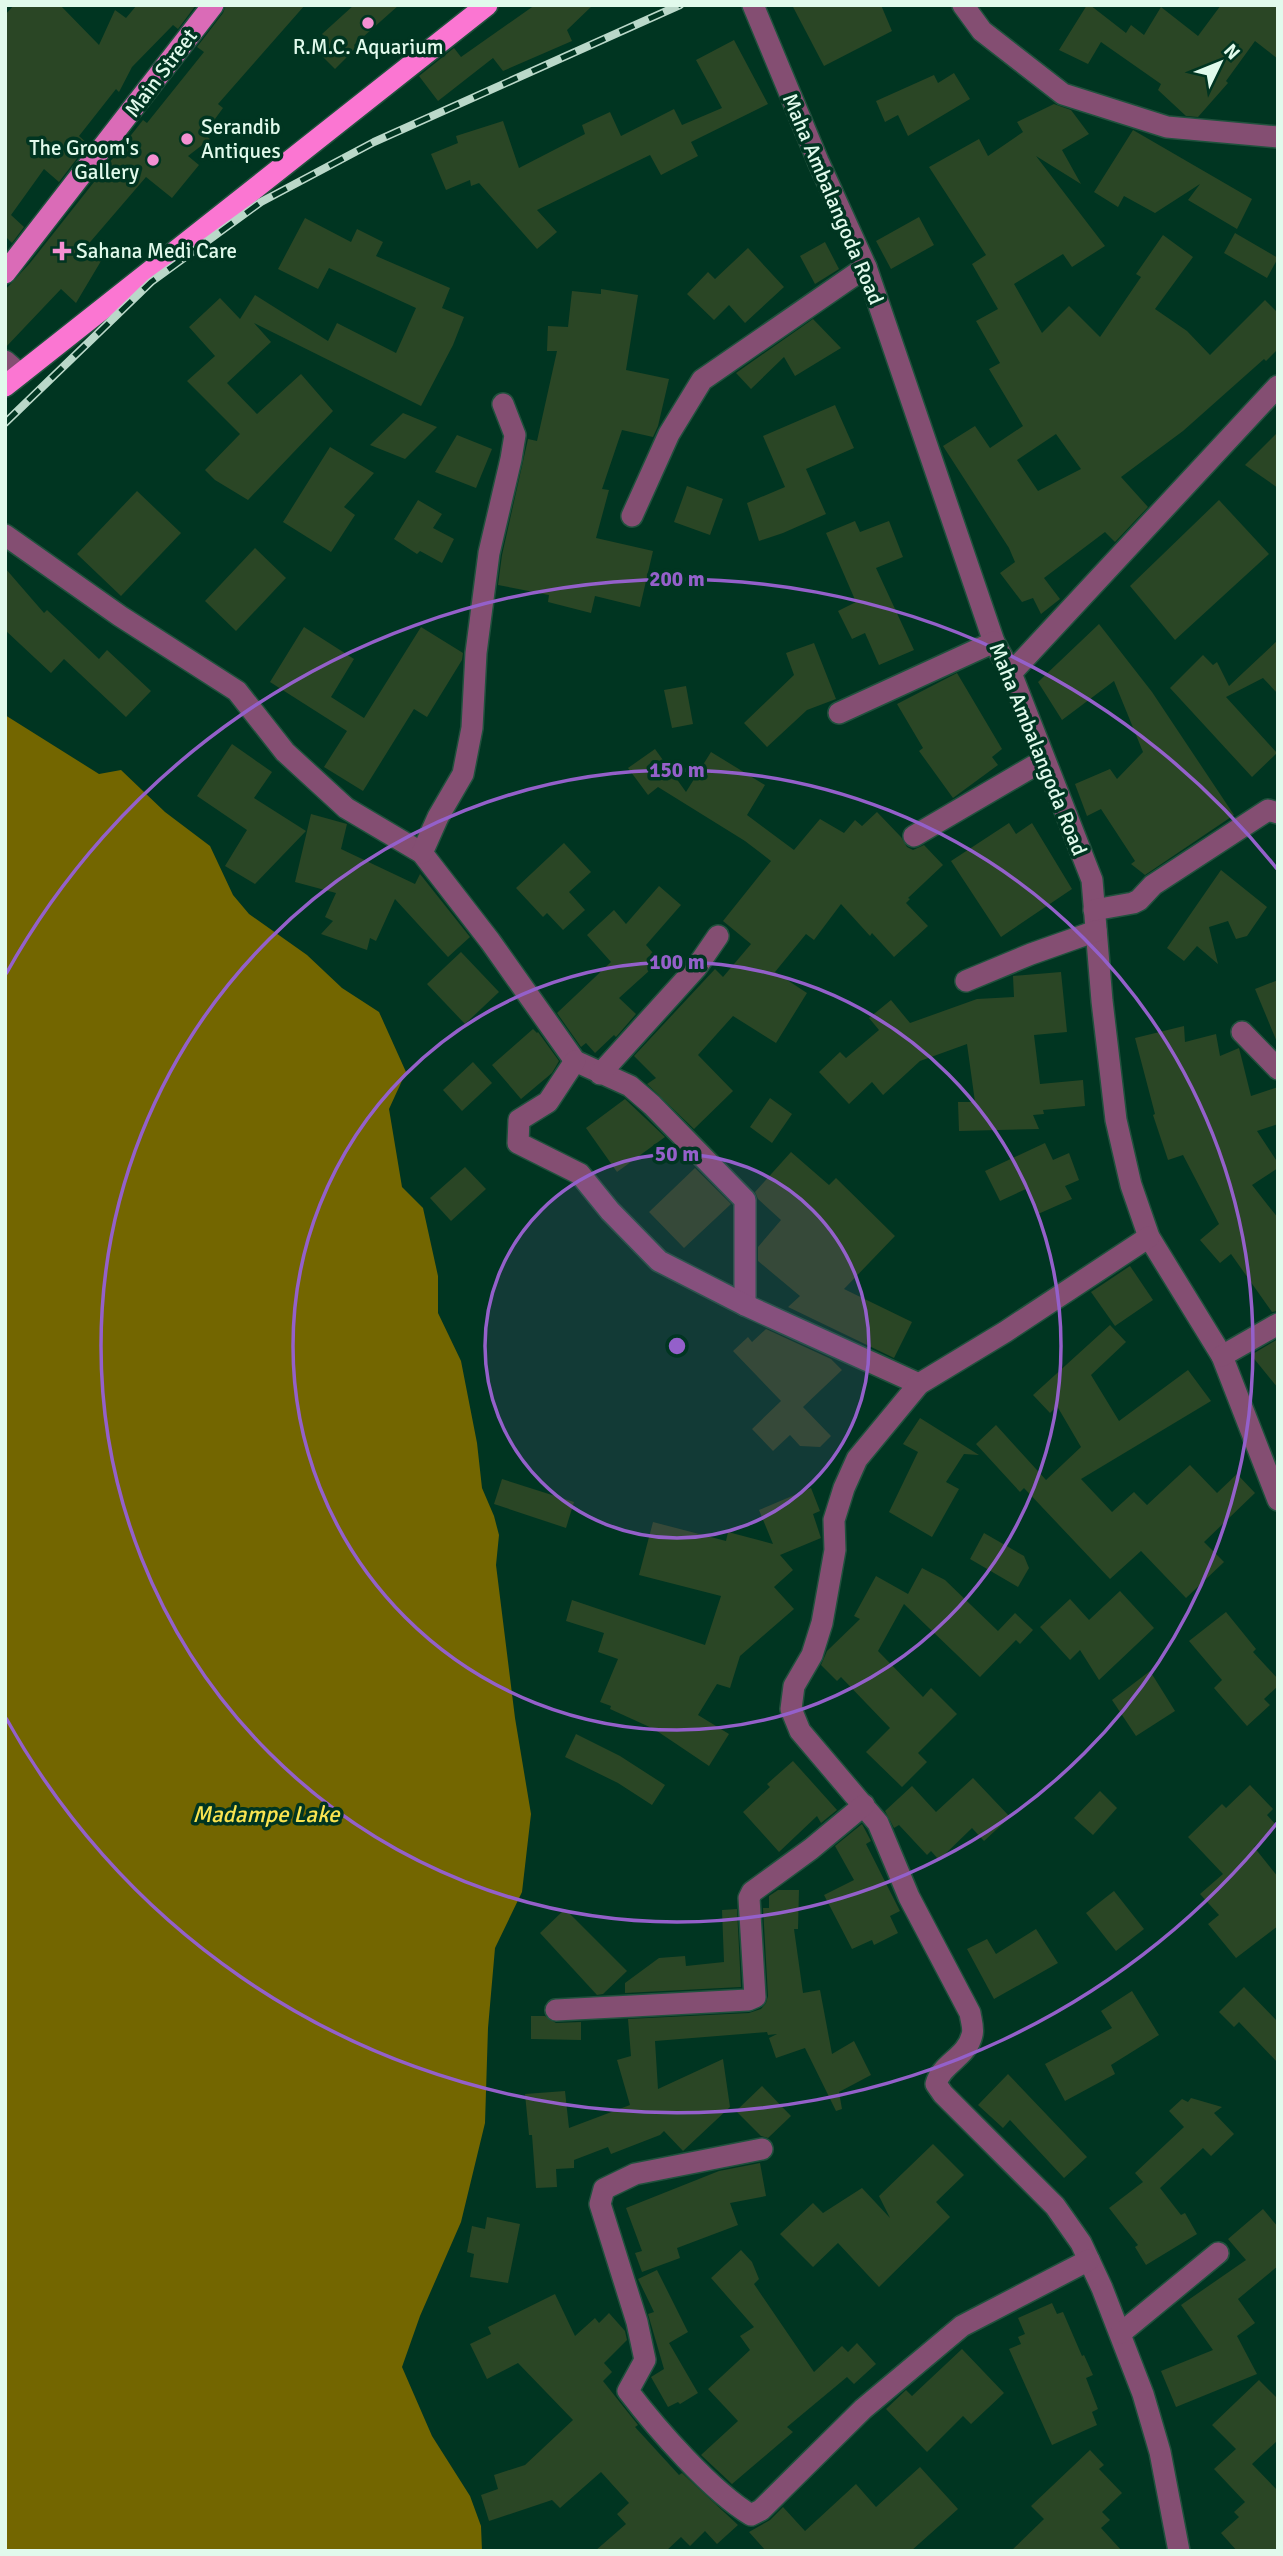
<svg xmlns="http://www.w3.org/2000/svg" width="1283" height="2556" viewBox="0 0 1283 2556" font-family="Signika,sans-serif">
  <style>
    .water { fill: #736600 }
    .building { fill: #2a4625; fill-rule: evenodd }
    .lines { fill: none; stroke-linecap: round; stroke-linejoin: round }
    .minor-casing { stroke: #20513d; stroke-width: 24 }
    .major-casing { stroke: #20513d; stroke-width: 24 }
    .highway-casing { stroke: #20513d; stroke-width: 24 }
    .minor { stroke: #844e72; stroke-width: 21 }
    .major { stroke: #da6bb7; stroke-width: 21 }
    .highway { stroke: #fb76d2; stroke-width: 21 }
    .rail-casing { stroke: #bad8c9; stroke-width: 8 }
    .rail { stroke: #003521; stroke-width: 5; stroke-dasharray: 16; stroke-linecap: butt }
    .ring { fill: none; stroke: #9460ca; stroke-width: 3.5 }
    .poi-dot { fill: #f491d3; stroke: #003521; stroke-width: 2.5 }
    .labels { text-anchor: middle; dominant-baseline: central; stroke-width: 7; stroke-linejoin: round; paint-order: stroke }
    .poi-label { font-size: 21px; fill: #e1faec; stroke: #003521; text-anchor: start }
    .street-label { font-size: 21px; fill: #e1faec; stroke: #003521 }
    .water-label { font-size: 23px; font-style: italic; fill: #fae450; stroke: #003521 }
    .centre { fill: #9460ca; stroke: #003521; stroke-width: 3.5 }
    .ring-label { font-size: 21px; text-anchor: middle; font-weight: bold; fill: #9460ca; stroke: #003521; stroke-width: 7; stroke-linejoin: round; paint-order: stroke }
  </style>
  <rect width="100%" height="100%" fill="#003521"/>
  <!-- water -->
  <polygon class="water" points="5,715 99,774 121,770 165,812 210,846 233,895 249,914 307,955 342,988 379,1012 406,1072 389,1109 402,1187 423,1208 438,1276 438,1313 461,1361 477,1443 482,1488 494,1516 499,1535 496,1565 515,1718 531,1814 522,1892 495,1948 488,2028 485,2123 461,2222 420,2316 402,2367 432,2436 470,2496 481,2526 482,2551 5,2551"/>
  <!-- building -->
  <g class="building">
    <polygon points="14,5 60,5 99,45 115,10 126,18 137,5 196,5 178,29 173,25 132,67 119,92 116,89 79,136 88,144 59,182 44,169 11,215 24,227 12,243 5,236 5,15"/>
    <polygon points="226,5 305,5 218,104 223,108 204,134 210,139 188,156 199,165 172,198 146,177 85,248 101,261 76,303 61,289 5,348 5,290 30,263 143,120 147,123 204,52 197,47 223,13"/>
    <polygon points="354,5 399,5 354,45 356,48 335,69 318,52 329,40 322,34"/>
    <polygon points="535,5 593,5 567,30 572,41 503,71 493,58 438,101 419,76 454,48 461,57"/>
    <polygon points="792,5 881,5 892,31 824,66"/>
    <polygon points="1087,5 1090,5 1126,33 1131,25 1144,35 1161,7 1198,36 1221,5 1278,5 1278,59 1255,41 1226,81 1228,83 1198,117 1186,116 1158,90 1161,84 1101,42 1088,64 1059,50"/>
    <polygon points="734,40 768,104 691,142 698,156 661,175 650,155 537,210 557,232 537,249 479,183 471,186 470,180 446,190 431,154 458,143 456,136 503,121 519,168 585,134 582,125 610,112 621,136 674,109 682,125 722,108 696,60"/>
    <polygon points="954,73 970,99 908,136 898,115 885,122 876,101 934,75 938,83"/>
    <path d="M1054,104L1071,110L1089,134L1062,150L1081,184L1036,156L1105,246L1072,267L1063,254L1014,284L1042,333L1069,306L1100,337L1141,277L1136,274L1163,235L1193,257L1155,309L1187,331L1210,355L1265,300L1278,313V349L1266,361L1264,359L1183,431L1121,477L1148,507L1115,542L1105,532L1044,578L1060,599L1041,614L1033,598L1022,602L1000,573L1015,562L1009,548L943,446L975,426L990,448L1023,426L989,369L1000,363L976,321L998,309L972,264L986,255L929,167L979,139L988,156L1023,132L1017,122ZM1056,434L1081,469L1038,491L1017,460Z"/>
    <polygon points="1133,130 1252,199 1237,229 1188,200 1200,184 1155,213 1124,196 1118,207 1094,192"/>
    <polygon points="919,217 934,245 891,269 876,241"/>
    <polygon points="305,218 351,242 357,229 383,242 376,256 450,288 442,308 464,317 453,345 421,406 254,323 271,342 227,383 257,414 301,374 333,411 248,500 215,480 205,470 240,434 187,381 215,356 189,327 220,298 240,319 255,295 328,341 337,323 396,353 416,308 329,268 318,289 278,269"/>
    <polygon points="1235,233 1278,258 1267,278 1224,253"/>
    <polygon points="825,242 839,269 815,284 800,256"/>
    <polygon points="748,248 784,287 745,323 729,305 714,320 687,294 708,272 715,279"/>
    <polygon points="601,289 638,295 626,370 669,379 658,426 653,437 622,430 602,489 609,490 596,538 653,551 640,607 595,596 591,613 548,602 549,595 498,585 502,555 528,439 537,441 557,351 547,351 548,326 568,327 572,291 601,294"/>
    <polygon points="813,319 841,348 795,376 784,357 751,389 736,373"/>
    <polygon points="835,405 854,448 806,469 826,514 783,533 759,541 747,503 785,487 763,436"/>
    <polygon points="403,413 437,427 405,459 370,445"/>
    <polygon points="1278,432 1278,488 1245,465"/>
    <polygon points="457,435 492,449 476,488 435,472"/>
    <polygon points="330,447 374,473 344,507 355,515 331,552 283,522"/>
    <polygon points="687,486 723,499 710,535 674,522"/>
    <polygon points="137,491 181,533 121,596 77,554"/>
    <polygon points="418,500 442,514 433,528 454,539 442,563 420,551 417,554 394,539"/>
    <polygon points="1219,500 1269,554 1175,640 1130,586"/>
    <polygon points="855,521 860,532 889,521 903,557 876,568 914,650 879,665 865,633 852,639 838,611 856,602 826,533"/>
    <polygon points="255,548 286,578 236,631 205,601"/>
    <polygon points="5,568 44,613 47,610 99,659 107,650 151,691 126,717 64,659 51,673 5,630"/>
    <polygon points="1099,624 1152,692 1234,815 1145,875 1131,864 1135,861 1101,809 1087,816 1075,784 1110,769 1117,779 1143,752 1114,681 1062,720 1038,682"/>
    <polygon points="304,627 354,659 331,697 364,718 421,627 463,653 462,660 427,717 414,709 363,791 324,767 347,731 270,682"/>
    <polygon points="1278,640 1278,694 1263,678 1226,697 1277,753 1252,777 1170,688 1203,655 1213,665 1217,662 1229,686"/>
    <polygon points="814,643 836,699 807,710 767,747 744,723 794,675 786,653"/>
    <polygon points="957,673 1002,749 992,757 998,765 953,798 919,751 923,748 897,704"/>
    <polygon points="686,686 693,724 672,728 664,690"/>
    <polygon points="232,744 272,772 254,798 306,831 255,884 225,866 247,830 197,796"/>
    <polygon points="655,749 686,792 711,752 765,785 747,815 794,850 820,819 844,833 855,820 862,826 877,812 901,837 907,847 913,850 924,845 943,865 908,898 910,899 906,903 928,926 894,957 872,933 870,936 841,904 814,940 806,934 775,972 807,993 776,1043 733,1016 698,1055 733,1091 694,1129 647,1084 656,1078 634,1056 715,969 723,977 751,944 723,921 771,861 745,841 658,787 648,795 628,768"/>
    <polygon points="311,814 347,824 341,849 415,884 420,874 470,937 448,957 395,899 376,941 370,938 367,950 321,934 333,921 325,917 336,893 295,882"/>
    <polygon points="1009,823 1016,834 1032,823 1072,889 1001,937 951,861"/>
    <polygon points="564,843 591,872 569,892 585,910 563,930 547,913 543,917 516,888"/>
    <polygon points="1221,870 1267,907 1247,936 1236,939 1228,921 1209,927 1218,964 1197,946 1184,961 1167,948"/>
    <polygon points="659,886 681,905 646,945 660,961 619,998 636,1014 616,1037 614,1035 595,1053 586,1043 581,1047 557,1013 611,962 587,935 614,910 626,924"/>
    <polygon points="461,952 499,992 465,1024 427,984"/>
    <polygon points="1061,972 1067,1032 1034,1035 1040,1084 1083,1080 1085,1106 1043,1110 1044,1114 1033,1115 1039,1129 959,1131 958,1102 975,1102 967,1044 920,1061 883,1095 872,1082 849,1104 819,1072 840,1052 846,1058 879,1030 869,1018 891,1000 910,1023 977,999 1014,997 1013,976"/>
    <polygon points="1278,980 1278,1042 1277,1042 1255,989"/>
    <polygon points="1184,1026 1185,1042 1216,1034 1220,1056 1239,1048 1251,1096 1278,1087 1278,1124 1257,1131 1278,1163 1278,1168 1252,1185 1278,1218 1278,1311 1272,1312 1231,1254 1220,1263 1200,1240 1219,1224 1183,1155 1168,1160 1153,1115 1155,1114 1135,1038"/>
    <polygon points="533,1029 537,1033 538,1032 559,1061 552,1073 521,1099 492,1065"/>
    <polygon points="473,1062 492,1083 462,1111 443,1090"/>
    <polygon points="770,1098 792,1114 772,1143 750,1127"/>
    <polygon points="625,1099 665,1137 617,1172 586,1128"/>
    <polygon points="1045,1143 1053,1160 1069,1153 1079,1180 1065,1186 1072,1199 1038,1214 1026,1189 1000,1201 985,1171"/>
    <polygon points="791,1152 829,1185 836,1178 895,1236 844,1289 912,1322 894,1358 788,1307 800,1296 758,1261 758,1247 781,1220 758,1199 755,1192"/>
    <polygon points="465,1167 486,1189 451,1221 430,1198"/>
    <polygon points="695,1168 731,1204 684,1248 649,1212"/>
    <polygon points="1130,1266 1153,1300 1115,1326 1091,1292"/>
    <polygon points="1110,1325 1126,1342 1091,1375 1119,1421 1188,1370 1211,1401 1081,1479 1112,1512 1134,1492 1147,1505 1190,1465 1217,1493 1237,1474 1255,1493 1204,1542 1224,1562 1186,1598 1141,1551 1110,1579 1024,1488 1020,1492 976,1444 996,1425 1046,1480 1081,1447 1057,1406 1050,1413 1033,1395"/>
    <polygon points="766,1329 831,1359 842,1370 803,1407 831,1436 820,1447 800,1446 790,1435 773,1451 752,1429 781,1401 733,1351 748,1337 752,1342"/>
    <polygon points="1278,1339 1278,1388 1251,1355"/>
    <polygon points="920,1418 979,1455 964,1454 946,1482 959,1489 932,1537 889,1512 918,1452 903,1444"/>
    <polygon points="502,1479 574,1502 566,1528 494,1504"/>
    <polygon points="811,1488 820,1511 813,1514 821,1538 780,1555 793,1570 774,1587 794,1609 740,1656 730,1688 717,1684 698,1715 729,1734 709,1766 654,1729 610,1709 611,1706 600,1702 618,1659 598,1652 604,1633 566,1621 572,1600 705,1645 721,1596 639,1575 653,1522 726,1541 728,1532 773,1544 759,1510"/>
    <polygon points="984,1533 1024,1556 1029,1568 1018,1587 970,1559"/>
    <polygon points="922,1568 945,1580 998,1631 1015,1613 1033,1630 1020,1644 1016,1640 980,1677 904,1604 878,1651 923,1697 931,1688 957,1714 918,1753 927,1762 902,1787 866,1752 890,1728 841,1677 837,1681 821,1665 827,1651 860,1619 854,1616 876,1576 908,1594"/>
    <polygon points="1120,1591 1154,1628 1099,1680 1080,1650 1070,1660 1040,1627 1070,1599 1089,1620"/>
    <polygon points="1226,1612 1256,1649 1253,1652 1278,1679 1278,1686 1264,1699 1270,1705 1247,1726 1214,1688 1222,1680 1189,1641"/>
    <polygon points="1150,1671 1175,1711 1136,1736 1112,1700"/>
    <polygon points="576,1734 620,1756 665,1785 652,1805 618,1783 565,1757"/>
    <polygon points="793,1761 837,1810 821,1823 817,1816 779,1852 743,1812 770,1787 767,1784"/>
    <polygon points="973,1778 1010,1817 984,1841 972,1828 939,1860 931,1851 927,1855 899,1825 894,1828 885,1811 912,1786 936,1812"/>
    <polygon points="1250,1785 1273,1809 1267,1815 1277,1826 1254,1847 1278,1877 1278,1926 1236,1958 1208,1924 1219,1915 1200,1894 1223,1874 1188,1837 1222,1804 1226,1808"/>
    <polygon points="1100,1791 1117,1808 1093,1835 1074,1818"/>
    <polygon points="862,1824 871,1841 866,1844 900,1911 890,1916 898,1933 874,1945 872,1940 852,1949 824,1895 854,1880 835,1846"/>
    <polygon points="778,1890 799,1890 798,1929 794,1929 803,1993 820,1990 832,2054 854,2041 871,2075 839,2092 842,2109 836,2111 805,2048 776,2058 769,2038 777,2034 768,2035 767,2032 655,2041 658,2089 723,2059 730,2107 683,2151 664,2131 660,2135 611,2154 608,2147 574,2160 574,2168 556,2169 557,2187 536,2188 532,2135 529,2135 525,2094 565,2091 569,2128 630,2105 617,2060 631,2056 628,2019 749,2013 761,2009 766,2003 768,1996 763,1908 769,1908 769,1896"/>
    <polygon points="1114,1891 1144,1929 1116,1951 1086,1913"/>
    <polygon points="565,1909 627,1971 603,1994 597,1995 540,1933"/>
    <polygon points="737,1909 741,1987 625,1993 625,1983 659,1958 685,1956 686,1966 724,1962 722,1910"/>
    <polygon points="1036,1929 1058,1963 994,1999 967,1949 987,1939 996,1954"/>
    <polygon points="1244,1987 1278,2022 1278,2063 1239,2022 1234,2027 1219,2012"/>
    <polygon points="1132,1991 1159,2035 1111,2065 1115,2074 1065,2101 1045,2064 1112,2028 1101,2011"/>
    <polygon points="531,2016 545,2016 556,2023 581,2022 581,2040 531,2039"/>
    <polygon points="1008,2074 1087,2157 1064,2178 1010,2120 1003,2128 978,2105"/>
    <polygon points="762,2086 791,2116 768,2138 761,2136 736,2111"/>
    <polygon points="1191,2098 1222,2107 1214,2113 1234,2134 1211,2156 1203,2148 1160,2188 1181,2215 1185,2213 1197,2234 1146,2265 1135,2247 1138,2245 1109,2208 1143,2182 1135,2173 1184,2127 1169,2111 1182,2099 1188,2102"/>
    <polygon points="933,2144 964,2175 936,2202 950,2217 879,2287 838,2243 813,2267 780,2234 813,2203 823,2213 862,2188 890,2218 879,2196"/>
    <polygon points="760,2163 766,2196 730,2203 738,2225 677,2248 680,2258 642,2272 635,2253 642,2251 626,2208 719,2171"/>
    <polygon points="1263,2209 1278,2227 1278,2266 1238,2299 1255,2323 1237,2336 1257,2374 1176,2407 1161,2371 1213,2350 1181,2305 1246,2260 1228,2239"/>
    <polygon points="487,2217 520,2224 508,2283 470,2277 474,2254 467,2252 472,2226 485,2229"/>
    <polygon points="741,2250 752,2262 759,2279 754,2284 814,2372 842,2346 848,2352 857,2343 876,2364 854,2384 847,2377 787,2427 793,2432 732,2484 701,2455 738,2421 708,2389 750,2350 740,2336 754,2327 711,2278"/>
    <polygon points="657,2270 688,2332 669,2343 698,2393 680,2404 678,2402 668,2407 651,2377 664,2369 648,2314 654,2312 638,2279"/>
    <polygon points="555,2294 575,2336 595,2318 599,2323 609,2313 625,2331 627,2340 604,2363 612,2372 603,2381 638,2425 635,2427 679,2475 682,2473 738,2525 717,2544 705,2531 690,2546 681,2537 666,2551 595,2551 626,2524 617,2514 629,2503 601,2472 560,2508 552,2500 489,2521 481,2495 498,2489 494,2475 525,2465 573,2420 518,2363 487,2379 470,2344 491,2334 488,2327"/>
    <polygon points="1052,2303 1057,2314 1063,2312 1082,2356 1084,2355 1093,2375 1086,2378 1098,2409 1092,2412 1097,2425 1052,2445 1009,2349 1021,2344 1018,2337 1025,2334 1018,2318"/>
    <polygon points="962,2349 1004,2393 971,2424 963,2416 927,2452 886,2409 906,2390 912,2396"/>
    <polygon points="1259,2380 1278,2399 1278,2440 1252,2464 1278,2491 1278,2551 1237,2551 1221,2533 1239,2517 1234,2512 1245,2502 1214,2469 1236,2449 1212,2425"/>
    <polygon points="1090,2450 1104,2465 1099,2469 1122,2493 1102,2512 1110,2520 1101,2528 1122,2551 1011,2551 1044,2519 1031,2506"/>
    <polygon points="920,2467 958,2509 911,2551 766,2551 749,2532 770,2520 783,2507 805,2531 856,2484 876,2507"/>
  </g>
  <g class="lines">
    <!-- minor casing -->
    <g class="minor-casing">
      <g id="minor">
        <polyline points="753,5 818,161 866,267 994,642 1011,673 1092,880 1102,1001 1116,1120 1131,1185 1149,1237 1222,1356 1278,1500"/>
        <polyline points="963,5 982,31 1063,94 1167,127 1278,137"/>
        <polyline points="5,361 20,374"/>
        <polyline points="632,516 669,434 702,380 866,267"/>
        <polyline points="5,535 120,616 237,691 285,752 346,808 422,853 490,941 575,1061 630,1086 652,1105 745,1200 745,1305"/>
        <polyline points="1011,673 1278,386"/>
        <polyline points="839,713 994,642"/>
        <polyline points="914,836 1044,760"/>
        <polyline points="422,853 438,817 463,774 472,728 476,653 489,553 511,459 515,435 503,404"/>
        <polyline points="1094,910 1133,903 1139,900 1153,885 1268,810 1278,813"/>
        <polyline points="966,981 1031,954 1096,931"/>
        <polyline points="1242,1032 1278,1069"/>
        <polyline points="575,1061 548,1102 519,1120 518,1143 580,1174 610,1211 659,1261 745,1305 919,1384"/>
        <polyline points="600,1074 696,968 718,936"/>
        <path d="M1149,1237L1005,1332L919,1384L857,1459L844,1488L834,1520L835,1550L822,1623L812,1655L794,1686L791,1709L800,1731L878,1823L909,1897L970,2013C971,2020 974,2029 972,2035C967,2057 941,2064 936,2084L943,2094L1055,2206L1081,2243L1102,2288L1143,2394L1160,2452L1179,2551"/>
        <polyline points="1222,1356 1278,1324"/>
        <polyline points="556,2010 748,2000 755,1997 749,1898 752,1892 811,1849 864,1805"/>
        <path d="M762,2149L635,2174L604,2189L600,2204L637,2322L645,2360L628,2391C657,2429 711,2491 751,2515L761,2510L863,2409L962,2326L1089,2260"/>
        <polyline points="1121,2333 1218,2253"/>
      </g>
    </g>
    <!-- major casing -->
    <g class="major-casing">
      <polyline id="major" points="5,273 213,5"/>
    </g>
    <!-- highway casing -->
    <g class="highway-casing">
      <polyline id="highway" points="5,386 487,5"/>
    </g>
    <!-- minor -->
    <use href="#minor" class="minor"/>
    <!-- major -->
    <use href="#major" class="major"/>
    <!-- highway -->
    <use href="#highway" class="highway"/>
    <!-- rail casing -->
    <g class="rail-casing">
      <polyline id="rail" points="5,423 151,282 261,202 374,142 680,5"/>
    </g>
    <!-- rail -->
    <use href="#rail" class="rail"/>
  </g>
  <!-- distance rings -->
  <circle cx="677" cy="1346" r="192" fill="#9460ca" fill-opacity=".12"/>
  <g class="ring">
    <circle cx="677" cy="1346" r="192"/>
    <circle cx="677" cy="1346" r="384"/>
    <circle cx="677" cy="1346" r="576"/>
    <path d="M1277 1823A767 767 0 0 1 6 1718M6 974A767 767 0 0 1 1277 869"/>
  </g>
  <!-- markers -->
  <g class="poi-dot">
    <circle cx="368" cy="23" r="7"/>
    <circle cx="187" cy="139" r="7"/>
    <circle cx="153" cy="160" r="7"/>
    <path d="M58.5 240.5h7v7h7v7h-7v7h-7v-7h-7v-7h7z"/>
  </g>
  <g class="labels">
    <!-- poi labels -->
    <g class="poi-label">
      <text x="368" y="47" text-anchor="middle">R.M.C. Aquarium</text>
      <text x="201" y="127">Serandib<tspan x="201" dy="24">Antiques</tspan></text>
      <text x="139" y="148" text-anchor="end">The Groom's<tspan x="139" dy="24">Gallery</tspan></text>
      <text x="76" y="251">Sahana Medi Care</text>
    </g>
    <!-- street labels -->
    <g class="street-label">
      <text transform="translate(161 73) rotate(-53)">Main Street</text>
      <text transform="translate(833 199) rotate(67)">Maha Ambalangoda Road</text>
      <text transform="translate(1038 749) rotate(68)">Maha Ambalangoda Road</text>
    </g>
    <!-- water labels -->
    <g class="water-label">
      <text x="266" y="1814">Madampe Lake</text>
    </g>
  </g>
  <circle cx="677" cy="1346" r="10" class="centre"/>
  <g class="ring-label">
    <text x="677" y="586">200 m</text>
    <text x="677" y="777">150 m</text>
    <text x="677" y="969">100 m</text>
    <text x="677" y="1161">50 m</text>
  </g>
  <!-- border -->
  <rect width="1283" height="2556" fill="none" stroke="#e1faec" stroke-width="14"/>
  <!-- north arrow -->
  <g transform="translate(1220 63) rotate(47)" stroke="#003521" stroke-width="5" paint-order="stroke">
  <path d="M0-5L12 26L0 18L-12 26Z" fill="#e1faec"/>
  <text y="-10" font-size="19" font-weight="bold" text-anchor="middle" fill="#e1faec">N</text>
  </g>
</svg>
